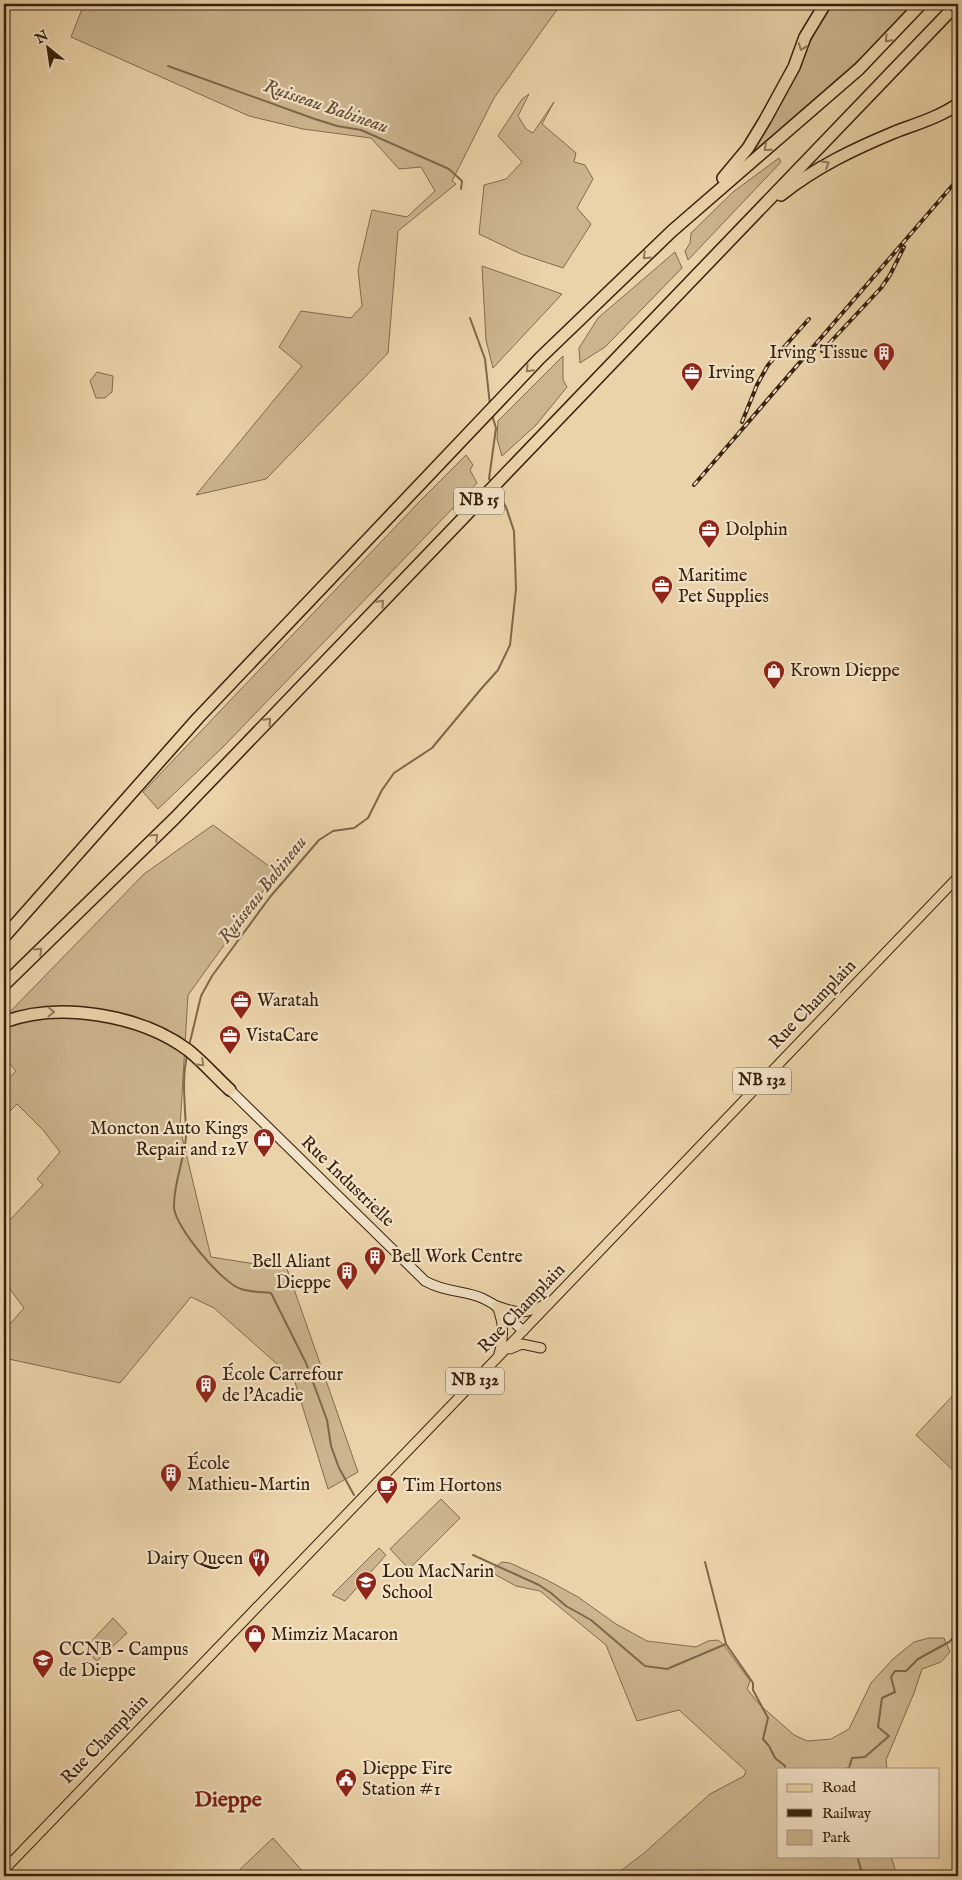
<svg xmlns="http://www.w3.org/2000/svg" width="962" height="1880" viewBox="0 0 962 1880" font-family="'IM FELL English',serif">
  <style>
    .green { fill: #ccb58e; stroke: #826b4e }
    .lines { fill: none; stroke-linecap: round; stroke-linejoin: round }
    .stream { stroke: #7e674b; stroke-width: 2 }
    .secondary-casing { stroke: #37210d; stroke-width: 11 }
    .primary-casing { stroke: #37210d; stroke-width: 11 }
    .motorway-casing { stroke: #37210d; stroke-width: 14 }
    .secondary { stroke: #f2e2c7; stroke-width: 9 }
    .primary { stroke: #ebd3a9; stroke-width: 9 }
    .motorway { stroke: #ebd3a9; stroke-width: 11 }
    .rail-casing { stroke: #37210d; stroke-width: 4 }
    .rail { stroke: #f2e2c7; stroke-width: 2; stroke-dasharray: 5.5; stroke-linecap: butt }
    .secondary-bridge-casing { stroke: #37210d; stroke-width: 11; stroke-linecap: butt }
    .secondary-bridge { stroke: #f2e2c7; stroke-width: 9 }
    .oneway { stroke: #917a5b }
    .labels { text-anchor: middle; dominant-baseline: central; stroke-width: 4.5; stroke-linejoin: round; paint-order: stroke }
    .shield { fill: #f2e2c7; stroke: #6f5b45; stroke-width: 1 }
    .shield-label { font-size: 16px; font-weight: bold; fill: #37210d }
    .poi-label { font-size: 18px; fill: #37210d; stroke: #f2e2c7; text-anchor: start }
    .street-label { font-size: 18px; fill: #37210d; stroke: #f2e2c7 }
    .water-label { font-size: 19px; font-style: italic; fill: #614a31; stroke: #f2e2c7 }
    .district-label { font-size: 22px; font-weight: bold; fill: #7a1f14; stroke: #f2e2c7 }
  </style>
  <rect width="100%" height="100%" fill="#ebd3a9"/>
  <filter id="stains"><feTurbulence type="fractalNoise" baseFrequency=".004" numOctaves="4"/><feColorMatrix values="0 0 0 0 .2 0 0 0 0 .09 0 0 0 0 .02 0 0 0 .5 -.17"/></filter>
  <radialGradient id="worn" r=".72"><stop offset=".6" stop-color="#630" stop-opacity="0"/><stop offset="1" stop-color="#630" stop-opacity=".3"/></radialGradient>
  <!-- green -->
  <g class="green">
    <polygon points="84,4 561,4 494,98 452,181 456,184 398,231 388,353 266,479 196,495 302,366 279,347 301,311 351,318 362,306 358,270 372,210 407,217 435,191 421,167 399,169 371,138 303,129 249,116 71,37"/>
    <polygon points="833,4 918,4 877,44 745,159 783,93 819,25"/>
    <polygon points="529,94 518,116 526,129 533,133 554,102 542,124 576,153 574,162 585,165 593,179 577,208 591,224 563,268 521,254 479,234 484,185 506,179 522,162 498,136 522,99"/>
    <polygon points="779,158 781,162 688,260 685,251 690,243 691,233 733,192"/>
    <polygon points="675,252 682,268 605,347 580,363 579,348 598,318"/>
    <polygon points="482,266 562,294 493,368 486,340"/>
    <polygon points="563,356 563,380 567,387 536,425 502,456 497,439 498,421"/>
    <polygon points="97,372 113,376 112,392 105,398 96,398 90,381"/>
    <polygon points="466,455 473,465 470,470 477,483 223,747 158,809 143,792 419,502"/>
    <polygon points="213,825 277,872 188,995 180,1128 211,1257 287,1269 358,1472 328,1489 294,1379 214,1308 191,1297 120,1383 4,1358 4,1331 24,1308 7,1285 4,1260 6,1224 43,1185 37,1179 60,1152 43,1130 17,1104 4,1117 4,1083 16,1071 4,1057 4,1018 144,874"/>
    <polygon points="958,1390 958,1475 916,1435"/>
    <polygon points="441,1499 460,1518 409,1569 390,1549"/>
    <polygon points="379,1548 386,1555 345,1601 332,1595"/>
    <polygon points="502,1562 510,1563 547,1580 578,1597 616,1624 647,1641 696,1647 708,1641 718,1640 724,1645 750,1681 747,1689 760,1705 794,1735 807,1741 831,1739 849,1729 871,1683 893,1659 914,1642 929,1638 944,1638 950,1652 941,1662 922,1669 914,1693 886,1760 887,1769 778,1769 778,1856 891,1856 897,1876 614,1876 643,1854 710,1794 744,1776 746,1771 679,1710 637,1721 606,1645 540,1591 516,1586 494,1574 494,1568"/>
    <polygon points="113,1618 127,1633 97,1661 86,1651 87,1646"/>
    <polygon points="273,1838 304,1873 303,1876 233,1876"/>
  </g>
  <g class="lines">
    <!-- stream -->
    <g class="stream">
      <polyline points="168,66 312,118 337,126 361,130 449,169 462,181 461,189"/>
      <polyline points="470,318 485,359 490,405"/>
      <polyline points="491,481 489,479 496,428 492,415"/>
      <polyline points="189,1046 201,996 212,976 270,897 319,840 333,831 354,828 368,818 382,790 394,773 432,748 481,689 498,670 510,645 516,589 514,531 506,507 496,490"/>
      <path d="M187,1056C181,1082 186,1109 186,1136C185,1159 173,1183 174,1208C176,1228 222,1283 241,1289C250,1292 262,1292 271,1293L306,1363L327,1420L331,1446L339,1468L354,1495"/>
      <polyline points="473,1555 539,1585 551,1593 566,1606 591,1620 645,1666 667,1669 726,1644"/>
      <polyline points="705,1562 726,1644 753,1683 753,1690 768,1718 763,1739 769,1746 775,1758 785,1766 785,1769"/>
      <polyline points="844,1769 849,1768 852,1758 865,1757 889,1736 878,1727 882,1698 895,1692 891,1677 895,1671 906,1671 918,1659 949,1642 958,1633"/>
      <polyline points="857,1856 863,1876"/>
    </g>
    <!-- secondary casing -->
    <g class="secondary-casing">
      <path id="secondary" d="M230,1090L425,1281C446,1293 465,1290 484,1299C500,1306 511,1320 523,1331"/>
    </g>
    <!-- primary casing -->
    <g class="primary-casing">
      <g id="primary">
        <path d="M497,1306C520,1314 523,1315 546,1304"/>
        <path d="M497,1306C504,1324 504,1336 499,1354"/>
        <polyline points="510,1349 522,1344 541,1348"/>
        <polyline points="4,1870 523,1331 958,877"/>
      </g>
    </g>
    <!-- motorway casing -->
    <g class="motorway-casing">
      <g id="motorway">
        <polyline points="723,178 748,148 765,120 794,67 805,37 825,4"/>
        <path d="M781,195C816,167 854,149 895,132C916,124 940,117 958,104"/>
        <polyline points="4,937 198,718 540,358 672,231 859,69 921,4"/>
        <polyline points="4,985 175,818 957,4"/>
        <path d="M4,1022C59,1001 141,1015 188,1050C203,1062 216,1077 230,1090"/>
      </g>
    </g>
    <!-- secondary -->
    <use href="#secondary" class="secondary"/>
    <!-- primary -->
    <use href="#primary" class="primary"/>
    <!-- motorway -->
    <use href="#motorway" class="motorway"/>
    <!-- rail casing -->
    <g class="rail-casing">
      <g id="rail">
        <polyline points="822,351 881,288 890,275 904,247"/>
        <polyline points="742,422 757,385 768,365 809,319"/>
        <polyline points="694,485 958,179"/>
      </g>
    </g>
    <!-- rail -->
    <use href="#rail" class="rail"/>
    <!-- secondary-bridge casing -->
    <g class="secondary-bridge-casing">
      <polyline id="secondary-bridge" points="952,4 958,10"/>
    </g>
    <!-- secondary-bridge -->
    <use href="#secondary-bridge" class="secondary-bridge"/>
  </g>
  <!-- one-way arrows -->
  <defs><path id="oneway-chevron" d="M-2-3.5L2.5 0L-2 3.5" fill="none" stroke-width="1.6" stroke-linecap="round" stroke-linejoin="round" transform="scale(1.25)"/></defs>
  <g class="oneway">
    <use href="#oneway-chevron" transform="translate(888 39) rotate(133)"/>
    <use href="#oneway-chevron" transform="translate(802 47) rotate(110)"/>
    <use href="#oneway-chevron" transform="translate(767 148) rotate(139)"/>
    <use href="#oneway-chevron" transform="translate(826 164) rotate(-30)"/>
    <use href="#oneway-chevron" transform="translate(646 256) rotate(136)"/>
    <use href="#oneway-chevron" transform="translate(529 369) rotate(134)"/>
    <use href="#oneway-chevron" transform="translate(381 603) rotate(-46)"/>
    <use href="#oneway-chevron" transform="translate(268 721) rotate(-46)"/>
    <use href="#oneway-chevron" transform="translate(155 837) rotate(-44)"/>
    <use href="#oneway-chevron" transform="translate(39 951) rotate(-44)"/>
    <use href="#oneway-chevron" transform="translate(51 1012) rotate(1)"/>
    <use href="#oneway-chevron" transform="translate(201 1063) rotate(43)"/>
  </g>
  <!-- icons -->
  <defs>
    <g id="building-pin" transform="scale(1.125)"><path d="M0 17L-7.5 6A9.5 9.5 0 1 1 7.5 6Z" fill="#8f2418" stroke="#f2e2c7"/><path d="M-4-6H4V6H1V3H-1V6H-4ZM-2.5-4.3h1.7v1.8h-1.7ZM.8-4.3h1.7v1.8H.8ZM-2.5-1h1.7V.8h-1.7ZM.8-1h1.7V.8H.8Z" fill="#fff"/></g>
    <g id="office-pin" transform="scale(1.125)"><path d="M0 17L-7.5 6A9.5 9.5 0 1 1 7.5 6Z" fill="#8f2418" stroke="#f2e2c7"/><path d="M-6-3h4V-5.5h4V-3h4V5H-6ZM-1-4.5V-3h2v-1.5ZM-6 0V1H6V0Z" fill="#fff"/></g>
    <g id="shop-pin" transform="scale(1.125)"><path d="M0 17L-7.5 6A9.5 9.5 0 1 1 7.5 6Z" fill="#8f2418" stroke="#f2e2c7"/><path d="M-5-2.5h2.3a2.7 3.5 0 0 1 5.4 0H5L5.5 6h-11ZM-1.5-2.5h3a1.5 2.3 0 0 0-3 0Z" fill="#fff"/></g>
    <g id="cafe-pin" transform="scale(1.125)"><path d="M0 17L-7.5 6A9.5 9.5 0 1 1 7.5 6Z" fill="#8f2418" stroke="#f2e2c7"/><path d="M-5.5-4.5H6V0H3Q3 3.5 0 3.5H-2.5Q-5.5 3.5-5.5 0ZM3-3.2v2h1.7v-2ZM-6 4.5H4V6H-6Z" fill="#fff"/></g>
    <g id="restaurant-pin" transform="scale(1.125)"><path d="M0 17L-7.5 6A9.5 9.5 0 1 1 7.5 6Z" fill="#8f2418" stroke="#f2e2c7"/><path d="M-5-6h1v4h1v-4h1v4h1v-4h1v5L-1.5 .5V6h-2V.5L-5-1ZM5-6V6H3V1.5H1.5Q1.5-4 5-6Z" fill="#fff"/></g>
    <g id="school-pin" transform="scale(1.125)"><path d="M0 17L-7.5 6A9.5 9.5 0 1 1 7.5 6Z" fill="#8f2418" stroke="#f2e2c7"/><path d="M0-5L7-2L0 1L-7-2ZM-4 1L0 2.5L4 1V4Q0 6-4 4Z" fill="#fff"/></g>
    <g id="university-pin" transform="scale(1.125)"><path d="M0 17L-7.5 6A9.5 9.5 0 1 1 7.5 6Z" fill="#8f2418" stroke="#f2e2c7"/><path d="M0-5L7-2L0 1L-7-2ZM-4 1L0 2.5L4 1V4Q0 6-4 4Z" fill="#fff"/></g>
    <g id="civic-pin" transform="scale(1.125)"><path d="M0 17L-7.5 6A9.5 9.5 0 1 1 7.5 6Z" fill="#8f2418" stroke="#f2e2c7"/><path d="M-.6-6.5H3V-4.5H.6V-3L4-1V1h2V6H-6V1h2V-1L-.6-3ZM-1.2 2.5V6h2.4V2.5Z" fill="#fff"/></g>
  </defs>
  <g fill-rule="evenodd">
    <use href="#building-pin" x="884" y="353"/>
    <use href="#office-pin" x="692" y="373"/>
    <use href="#office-pin" x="709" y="530"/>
    <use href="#office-pin" x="662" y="586"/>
    <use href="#shop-pin" x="774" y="671"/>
    <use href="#office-pin" x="241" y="1001"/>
    <use href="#office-pin" x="230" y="1036"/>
    <use href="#shop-pin" x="264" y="1139"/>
    <use href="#building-pin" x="375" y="1257"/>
    <use href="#building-pin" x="347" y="1272"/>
    <use href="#building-pin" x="206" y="1385"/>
    <use href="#building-pin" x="171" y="1474"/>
    <use href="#cafe-pin" x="387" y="1486"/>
    <use href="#restaurant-pin" x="259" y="1559"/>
    <use href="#school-pin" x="366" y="1582"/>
    <use href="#shop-pin" x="255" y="1635"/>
    <use href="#university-pin" x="43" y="1660"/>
    <use href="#civic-pin" x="346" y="1779"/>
  </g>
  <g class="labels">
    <!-- shield labels -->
    <g class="shield">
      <rect x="454" y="487.5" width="50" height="27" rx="4"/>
      <rect x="733" y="1067.5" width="58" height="27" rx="4"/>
      <rect x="446" y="1367.5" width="58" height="27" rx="4"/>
    </g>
    <g class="shield-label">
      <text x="479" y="501">NB 15</text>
      <text x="762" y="1081">NB 132</text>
      <text x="475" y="1381">NB 132</text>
    </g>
    <!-- poi labels -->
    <g class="poi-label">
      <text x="868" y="353" text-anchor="end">Irving Tissue</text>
      <text x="708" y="373">Irving</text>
      <text x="725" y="530">Dolphin</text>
      <text x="678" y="576">Maritime<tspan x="678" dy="21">Pet Supplies</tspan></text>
      <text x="790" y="671">Krown Dieppe</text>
      <text x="257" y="1001">Waratah</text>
      <text x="246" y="1036">VistaCare</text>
      <text x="248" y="1129" text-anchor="end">Moncton Auto Kings<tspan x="248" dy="21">Repair and 12V</tspan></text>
      <text x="391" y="1257">Bell Work Centre</text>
      <text x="331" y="1262" text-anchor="end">Bell Aliant<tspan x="331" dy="21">Dieppe</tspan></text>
      <text x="222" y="1375">École Carrefour<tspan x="222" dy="21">de l'Acadie</tspan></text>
      <text x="187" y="1464">École<tspan x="187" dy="21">Mathieu-Martin</tspan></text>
      <text x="403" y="1486">Tim Hortons</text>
      <text x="243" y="1559" text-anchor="end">Dairy Queen</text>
      <text x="382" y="1572">Lou MacNarin<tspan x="382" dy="21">School</tspan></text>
      <text x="271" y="1635">Mimziz Macaron</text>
      <text x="59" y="1650">CCNB - Campus<tspan x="59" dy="21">de Dieppe</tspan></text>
      <text x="362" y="1769">Dieppe Fire<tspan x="362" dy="21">Station #1</tspan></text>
    </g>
    <!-- street labels -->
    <g class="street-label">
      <text transform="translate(813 1005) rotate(-46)">Rue Champlain</text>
      <text transform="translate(347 1182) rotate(44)">Rue Industrielle</text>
      <text transform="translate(522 1309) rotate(-46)">Rue Champlain</text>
      <text transform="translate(105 1740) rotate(-46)">Rue Champlain</text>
    </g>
    <!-- water labels -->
    <g class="water-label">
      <text transform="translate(326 107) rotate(19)">Ruisseau Babineau</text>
      <text transform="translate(263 890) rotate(-52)">Ruisseau Babineau</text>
    </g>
    <!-- district labels -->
    <g class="district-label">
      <text x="228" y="1800">Dieppe</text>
    </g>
  </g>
  <!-- margin -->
  <rect width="962" height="1880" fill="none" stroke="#ebd3a9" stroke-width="20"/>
  <rect x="5" y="5" width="952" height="1870" fill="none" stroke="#37210d" stroke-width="2.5"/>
  <rect x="10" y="10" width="942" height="1860" fill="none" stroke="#37210d"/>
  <!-- legend -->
  <rect x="777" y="1768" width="162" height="90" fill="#f2e2c7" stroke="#a7957d"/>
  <rect x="787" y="1784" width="25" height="8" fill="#ebd3a9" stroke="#a7957d"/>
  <text x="822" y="1792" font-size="15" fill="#37210d">Road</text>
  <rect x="787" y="1809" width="25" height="8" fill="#37210d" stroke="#a7957d"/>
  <text x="822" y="1818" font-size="15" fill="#37210d">Railway</text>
  <rect x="787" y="1830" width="25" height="15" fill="#ccb58e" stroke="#a7957d"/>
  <text x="822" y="1842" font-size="15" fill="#37210d">Park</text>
  <!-- north arrow -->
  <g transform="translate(48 48) rotate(330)" stroke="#f2e2c7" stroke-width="4" paint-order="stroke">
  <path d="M0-4L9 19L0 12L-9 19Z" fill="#37210d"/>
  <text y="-8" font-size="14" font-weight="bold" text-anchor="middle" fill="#37210d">N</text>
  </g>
  <rect width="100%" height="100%" filter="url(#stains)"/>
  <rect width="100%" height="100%" fill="url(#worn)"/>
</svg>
